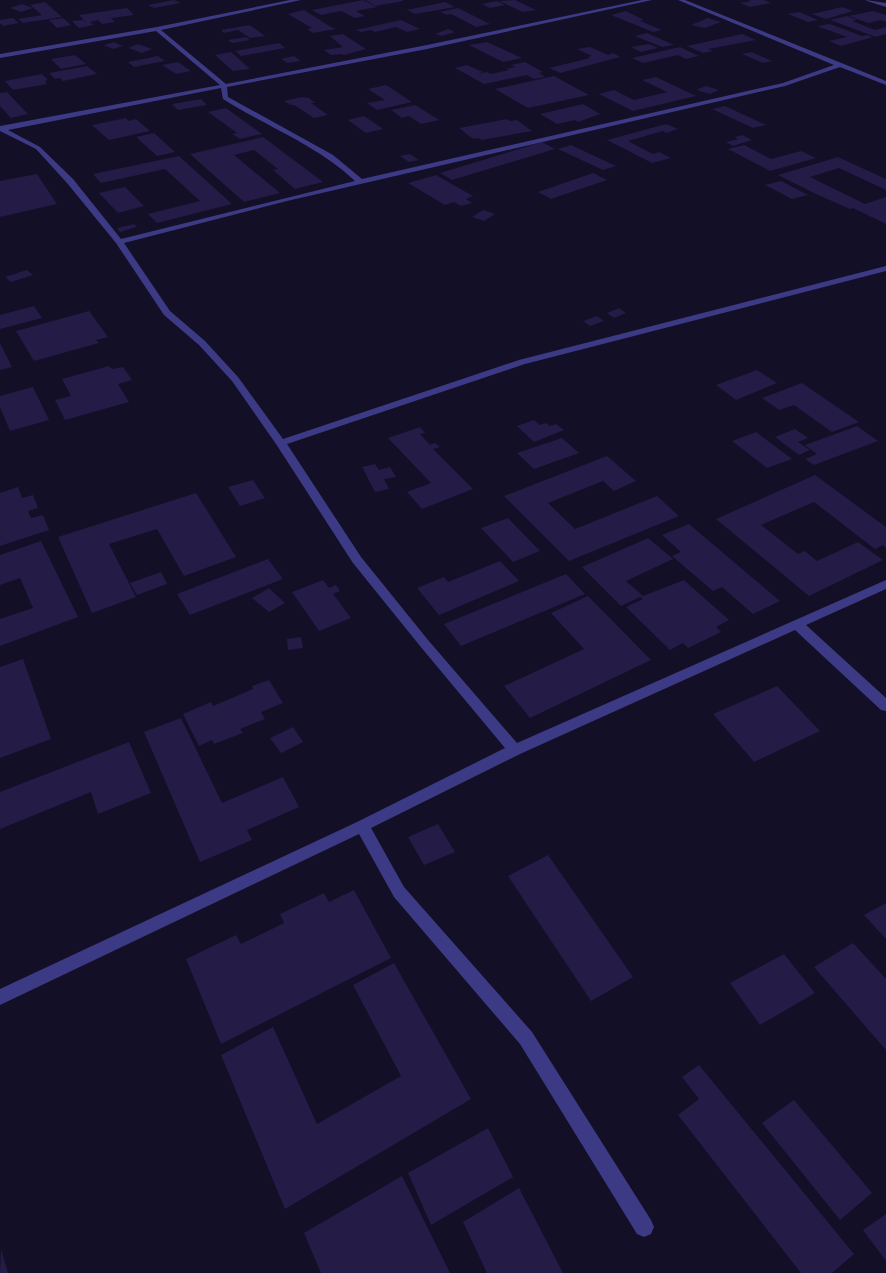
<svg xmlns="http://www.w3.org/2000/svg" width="886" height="1273" viewBox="0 0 886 1273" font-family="Poppins,sans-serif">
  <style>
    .building { fill: #241b47 }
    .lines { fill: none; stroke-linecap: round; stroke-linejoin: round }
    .minor { fill: #3d3a85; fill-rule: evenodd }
  </style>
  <rect width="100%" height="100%" fill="#130f26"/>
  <!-- building -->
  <g class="building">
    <polygon points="174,0 181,3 154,8 148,5"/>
    <polygon points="363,0 377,7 356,11 365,16 355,18 341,11 321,15 312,10"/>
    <polygon points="365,0 403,0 403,1 376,6"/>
    <polygon points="515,0 536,10 523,12 499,1"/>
    <polygon points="748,0 764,0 771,3 750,7 740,3 751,1"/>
    <polygon points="497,1 505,5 490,8 482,4"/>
    <polygon points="45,2 62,17 23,23 18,19 42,15 30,5"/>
    <polygon points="445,2 455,7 415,14 407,10"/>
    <polygon points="22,4 33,8 21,12 10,8"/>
    <polygon points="842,7 853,11 826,19 812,14"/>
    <polygon points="127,8 134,15 111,18 115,22 102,24 98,20 90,22 94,25 79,28 72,21 83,20 87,23 79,15"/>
    <polygon points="458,8 490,24 476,27 451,14 447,15 440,12"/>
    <polygon points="304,10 331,27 336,29 313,33 307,29 312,28 288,14"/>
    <polygon points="626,11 644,20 640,21 662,30 653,32 611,15"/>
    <polygon points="873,11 886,15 886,22 881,20 868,23 849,16"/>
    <polygon points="799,12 818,20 808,22 788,14"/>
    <polygon points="847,16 857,20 852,21 875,30 886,27 886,34 876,37 830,20"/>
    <polygon points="13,18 19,23 3,26 0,23 0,20"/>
    <polygon points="63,18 71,25 57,28 49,20"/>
    <polygon points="708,18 721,22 705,28 691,25"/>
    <polygon points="401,20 420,29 407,32 396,27 375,32 371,30 361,32 356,30"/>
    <polygon points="830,24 862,36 867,35 873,37 841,46 829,41 847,37 817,26"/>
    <polygon points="250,25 265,36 250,38 238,30 224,33 221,30"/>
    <polygon points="448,29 455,32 442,36 435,34"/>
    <polygon points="647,33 674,45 662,47 635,36"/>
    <polygon points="343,34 366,49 344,55 342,54 331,55 324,50 343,47 330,36"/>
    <polygon points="742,34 756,40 708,49 713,51 703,53 687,46"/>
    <polygon points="246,37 250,40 232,43 228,40"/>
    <polygon points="114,42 123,46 113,49 104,45"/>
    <polygon points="487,42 522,58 503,62 469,45"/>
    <polygon points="279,43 285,48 241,56 235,51"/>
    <polygon points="138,44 152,49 142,53 128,48"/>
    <polygon points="649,44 658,48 641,52 631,47"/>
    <polygon points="590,47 608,55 613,53 620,57 560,73 549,68 590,58 587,57 592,56 577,49"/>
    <polygon points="680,47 699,56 686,59 678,55 643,63 632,58"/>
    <polygon points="231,52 250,69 233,71 215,55"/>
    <polygon points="751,52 772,61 763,63 742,54"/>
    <polygon points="75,55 86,64 61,69 51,59"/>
    <polygon points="158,56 165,61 134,67 128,62"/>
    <polygon points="294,56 301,61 288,63 281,59"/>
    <polygon points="178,62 191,71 176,74 162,65"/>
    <polygon points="525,62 543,72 531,75 539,73 545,77 534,79 527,75 484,84 455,68 467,65 483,72 478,74 487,72 491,74 509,70 506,69 515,67 511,65"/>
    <polygon points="87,66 97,74 63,81 60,78 55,79 49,73"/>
    <polygon points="42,74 48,80 45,81 47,84 13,90 5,81"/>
    <polygon points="554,76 589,95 528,108 495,89"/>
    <polygon points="656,77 696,96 633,111 599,94 614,90 634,100 667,92 642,80"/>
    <polygon points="386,85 412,102 377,110 367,103 385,100 368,89"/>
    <polygon points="706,86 719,90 710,94 696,90"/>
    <polygon points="7,92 28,114 11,118 0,106 0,93"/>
    <polygon points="302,97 309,98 315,103 311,103 328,115 314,118 294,105 291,105 284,101"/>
    <polygon points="201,99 207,105 178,110 172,104"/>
    <polygon points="583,104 600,114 578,122 575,120 557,124 540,114"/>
    <polygon points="415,105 439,120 421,124 409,116 402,118 391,110"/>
    <polygon points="725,106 766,125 753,128 712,109"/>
    <polygon points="226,108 262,134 240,139 232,134 237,133 208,112"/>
    <polygon points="364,116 383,129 366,133 348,120"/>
    <polygon points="126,118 128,121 136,119 150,131 109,140 92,125"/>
    <polygon points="507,119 510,121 517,120 532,131 482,140 478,138 473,139 459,128"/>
    <polygon points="666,124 678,129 666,133 663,131 628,141 653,154 659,152 671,158 652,163 607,140"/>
    <polygon points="154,133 175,152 157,156 136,137"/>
    <polygon points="742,135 752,140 733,146 726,142 738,139 735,137"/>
    <polygon points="263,137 323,182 295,189 273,170 278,169 254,150 234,155 280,193 244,202 190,154"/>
    <polygon points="542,142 555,149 452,180 440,173"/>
    <polygon points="571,145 616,166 603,170 558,149"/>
    <polygon points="744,145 771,159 801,151 816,158 770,171 728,149"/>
    <polygon points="410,154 419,160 409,162 400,156"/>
    <polygon points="179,156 232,204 157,223 148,214 200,201 165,169 101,183 93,174"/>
    <polygon points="838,157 886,179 886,190 839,168 810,177 865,204 886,197 886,224 853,208 850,209 816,194 778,175"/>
    <polygon points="593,173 607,180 551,199 538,192"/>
    <polygon points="37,174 57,204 0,217 0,181"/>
    <polygon points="436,175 473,196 466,199 472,203 461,206 454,202 445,205 408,183"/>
    <polygon points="781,181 808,195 792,199 765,185"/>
    <polygon points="125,187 144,206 118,213 99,193"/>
    <polygon points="483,210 495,214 484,221 472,217"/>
    <polygon points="134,224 137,227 120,232 117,228"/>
    <polygon points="27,270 33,275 11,282 5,277"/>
    <polygon points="34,306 42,318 0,329 0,315"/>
    <polygon points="619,308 626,313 614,318 607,313"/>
    <polygon points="89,311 108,337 96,340 99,343 34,361 16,331"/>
    <polygon points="597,316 604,321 590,326 583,321"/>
    <polygon points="0,343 12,367 0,370"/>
    <polygon points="109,366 112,369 123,367 132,380 118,384 129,402 65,420 55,400 71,396 62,379"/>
    <polygon points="757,370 777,383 736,400 716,385"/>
    <polygon points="802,383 859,422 832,432 794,405 779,410 762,398"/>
    <polygon points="33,387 49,420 10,431 0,407 0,396"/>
    <polygon points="534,420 540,425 546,423 550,426 556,424 564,430 534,442 517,426"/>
    <polygon points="857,426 878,441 814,465 805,459 817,454 805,445"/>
    <polygon points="420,427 425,433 420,434 430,445 435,443 440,447 433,449 473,489 422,509 407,492 431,483 388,438"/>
    <polygon points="795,429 808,438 798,442 810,450 799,455 775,437"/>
    <polygon points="756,432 792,459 767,468 732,441"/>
    <polygon points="562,438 579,453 534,469 517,453"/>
    <polygon points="607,456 636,481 614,491 603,481 548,503 575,529 657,496 679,516 569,561 504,496"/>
    <polygon points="375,464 379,470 390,467 396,477 384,479 389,489 375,492 362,467"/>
    <polygon points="815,475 886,527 886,548 883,545 875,549 814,502 761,525 798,554 805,551 817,561 858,542 883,560 809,596 716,519"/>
    <polygon points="253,480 265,498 240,506 228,487"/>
    <polygon points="18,487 22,498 33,495 38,508 28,511 31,518 43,515 49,530 0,546 0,493"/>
    <polygon points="196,493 236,557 184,576 157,529 109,544 136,597 92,613 58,537"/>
    <polygon points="508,518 540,551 513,562 481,528"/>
    <polygon points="689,524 780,601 753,614 722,587 713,591 672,556 681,552 662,535"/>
    <polygon points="648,538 673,559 626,581 643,596 684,580 729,620 716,627 721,632 688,648 683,643 670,650 626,607 643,599 640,597 621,606 582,567"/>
    <polygon points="41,541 78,617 0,646 0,619 33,608 20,578 0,585 0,555"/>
    <polygon points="268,559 283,579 190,615 177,594"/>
    <polygon points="500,561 519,581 439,615 417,588 444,577 448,582"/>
    <polygon points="161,572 167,584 137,595 130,583"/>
    <polygon points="566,574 585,594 461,646 444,624"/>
    <polygon points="323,580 329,588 336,585 340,591 333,594 351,618 319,631 292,592"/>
    <polygon points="269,588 285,603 269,612 252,598"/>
    <polygon points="588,596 651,660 530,718 504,686 584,649 551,613"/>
    <polygon points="301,637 303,648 288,650 287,639"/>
    <polygon points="23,659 51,739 0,758 0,667"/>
    <polygon points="269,680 283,703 261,712 265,719 240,729 243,733 214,744 212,740 199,746 183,714 211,702 213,706 253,689 252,686"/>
    <polygon points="777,686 820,731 754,762 713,714"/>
    <polygon points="181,718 222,803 283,777 299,807 247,830 252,840 200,862 144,732"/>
    <polygon points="293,727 303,742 281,753 270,738"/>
    <polygon points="129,742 151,793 98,814 91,792 0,829 0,792"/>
    <polygon points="438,824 455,852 424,865 408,837"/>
    <polygon points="548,855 633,977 591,1001 508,876"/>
    <polygon points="354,890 391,958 221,1044 186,959 236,935 241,944 284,923 280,914 324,893 329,902"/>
    <polygon points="886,903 886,939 864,915"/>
    <polygon points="853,943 886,979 886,1050 814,967"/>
    <polygon points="784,954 815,993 760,1025 730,983"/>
    <polygon points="394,963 471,1099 285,1209 221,1055 273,1027 317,1124 401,1076 353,985"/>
    <polygon points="699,1065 854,1254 832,1273 801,1273 678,1115 699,1099 682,1077"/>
    <polygon points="794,1100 872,1193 840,1220 762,1123"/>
    <polygon points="488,1128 513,1177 431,1225 408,1173"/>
    <polygon points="402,1176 450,1273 321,1273 304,1233"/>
    <polygon points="519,1188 563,1273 487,1273 463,1222"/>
    <polygon points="886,1214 886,1261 863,1230"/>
    <polygon points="1,1249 8,1273 0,1273"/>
  </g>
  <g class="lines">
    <!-- minor -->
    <g class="minor">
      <path d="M290,0H301L161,30L226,84L427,45L642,0H652L427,49L227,87L228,97L333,155L362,179L783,83L834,65L678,0H685L886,81V85L840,67L785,86L287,201L124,243L170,311L205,341L238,377L283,439L519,360L886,266V271L525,364L287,444L361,557L428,640L517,743L886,580V589L806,625L886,698V711L881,710L795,630L520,754L371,828L404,887L532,1032L651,1220L654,1227L651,1234L644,1237L637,1234L520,1044L394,897L359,834L0,1005V989L357,822L505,748L420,646L353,563L276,444L232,381L199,345L164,315L116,243L67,183L36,149L0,131V126L220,85L156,31L0,58V54L157,27ZM221,88L223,99C267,127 317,145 355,181L121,239L73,179L40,147L8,130Z"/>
      <polygon points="866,0 886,3 886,7 867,1"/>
    </g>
  </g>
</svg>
